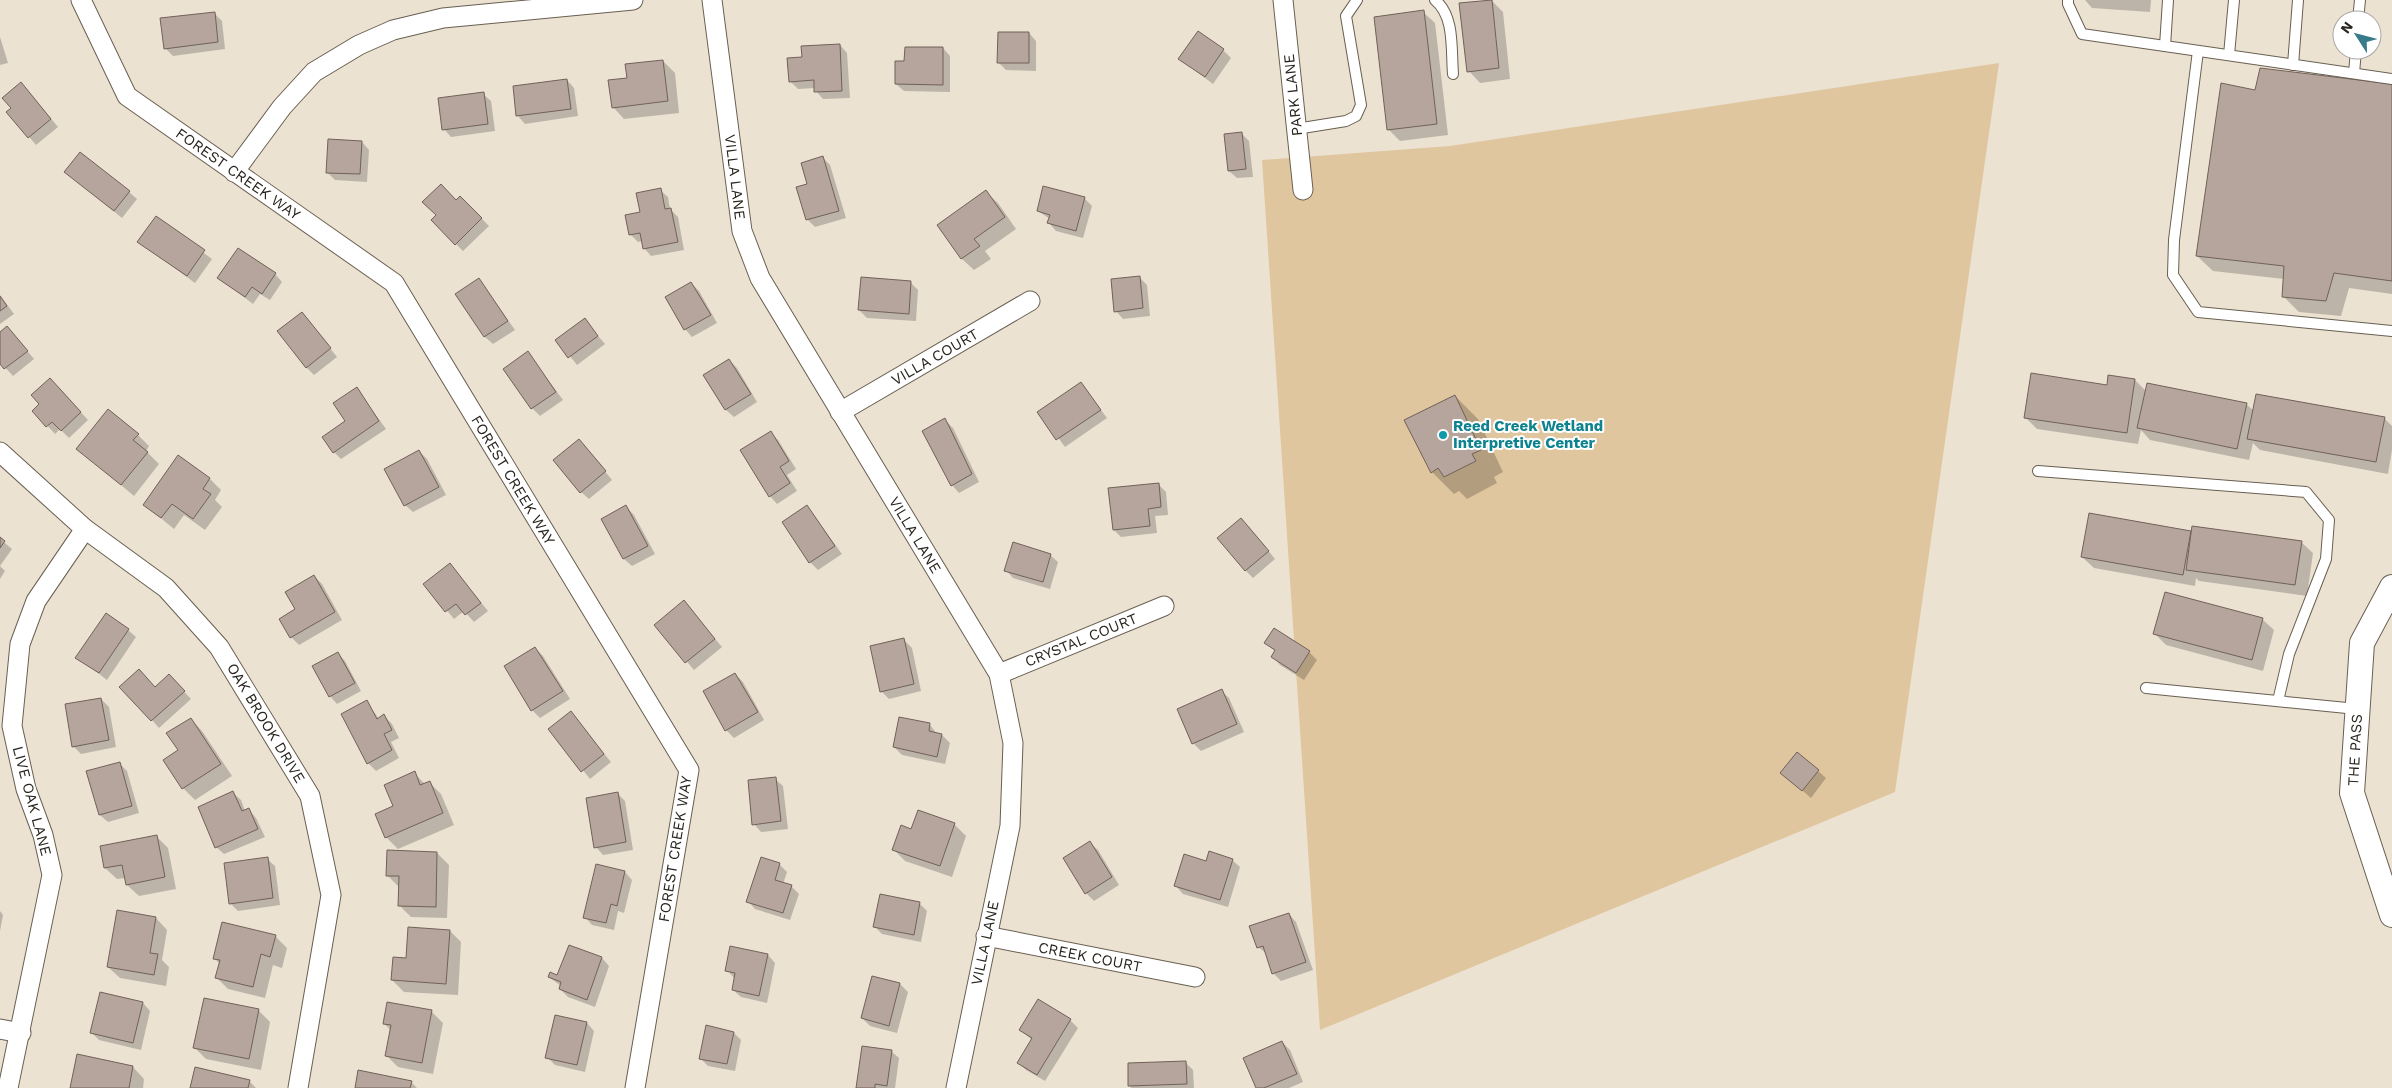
<svg xmlns="http://www.w3.org/2000/svg" width="2392" height="1088" viewBox="0 0 2392 1088" font-family="'Work Sans',sans-serif">
  <style>
    .green { fill: #dfc69e }
    .shadow { fill: #0003 }
    .building { fill: #b6a59c; stroke: #716159 }
    .lines { fill: none; stroke-linecap: round; stroke-linejoin: round }
    .service-casing { stroke: #685f51; stroke-width: 12 }
    .minor-casing { stroke: #685f51; stroke-width: 21 }
    .tertiary-casing { stroke: #685f51; stroke-width: 26 }
    .service { stroke: #fff; stroke-width: 10 }
    .minor { stroke: #fff; stroke-width: 19 }
    .tertiary { stroke: #fff; stroke-width: 24 }
    .culture-dot { fill: #0f9aa8; stroke: #fff; stroke-width: 2 }
    .labels { text-anchor: middle; dominant-baseline: central; stroke-width: 4; stroke-linejoin: round; paint-order: stroke }
    .street-label { font-size: 15px; fill: #28241e; stroke: #fff }
    .culture-label { font-size: 15px; font-weight: bold; fill: #0d838f; stroke: #fff; text-anchor: start }
  </style>
  <rect width="100%" height="100%" fill="#ece2d2"/>
  <!-- green -->
  <polygon class="green" points="1999,63 1895,792 1320,1030 1262,160 1450,146"/>
  <!-- shadow -->
  <g class="shadow">
    <polygon points="1491,0 1503,12 1510,79 1480,83 1469,71"/>
    <polygon points="2085,0 2151,0 2150,12 2092,8"/>
    <polygon points="1423,12 1435,23 1448,135 1400,141 1388,129"/>
    <polygon points="214,13 222,21 225,49 173,56 165,48"/>
    <polygon points="1029,33 1036,41 1036,71 1006,70 998,62"/>
    <polygon points="0,37 8,63 0,65"/>
    <polygon points="840,45 847,53 850,98 823,99 816,91 816,88 798,89 790,81 803,58"/>
    <polygon points="943,48 950,56 950,92 904,91 896,84 906,62"/>
    <polygon points="1223,50 1231,58 1213,84 1180,59"/>
    <polygon points="663,61 675,73 679,113 624,119 613,107 628,79"/>
    <polygon points="567,80 574,88 578,116 525,124 518,116 514,87"/>
    <polygon points="2392,86 2392,294 2349,288 2341,316 2299,312 2283,296 2284,279 2213,271 2197,256 2256,92"/>
    <polygon points="28,91 58,127 36,145 8,112"/>
    <polygon points="483,94 491,101 495,131 451,137 444,129"/>
    <polygon points="1241,133 1249,141 1253,177 1237,178 1229,171"/>
    <polygon points="362,142 369,150 367,182 335,180 327,172"/>
    <polygon points="823,158 830,165 846,218 815,227 807,219 808,185"/>
    <polygon points="66,172 129,192 137,199 122,218"/>
    <polygon points="660,190 668,197 670,209 678,217 684,250 651,256 644,248 642,241 638,242 630,234 641,213"/>
    <polygon points="986,192 998,203 1016,229 985,251 991,259 974,270 962,259 939,225"/>
    <polygon points="460,197 489,226 463,251 432,220"/>
    <polygon points="1084,198 1092,206 1083,238 1056,231 1049,223 1050,219 1038,211"/>
    <polygon points="156,218 212,259 195,283 139,242"/>
    <polygon points="275,274 282,282 270,300 260,294 253,304 219,278"/>
    <polygon points="1139,277 1147,285 1150,316 1123,319 1116,311"/>
    <polygon points="479,280 515,330 493,344 485,337 457,294"/>
    <polygon points="910,282 918,290 916,321 867,318 859,310"/>
    <polygon points="691,283 699,291 717,323 692,337 685,329"/>
    <polygon points="0,295 14,314 0,324"/>
    <polygon points="302,313 337,357 314,375 306,367"/>
    <polygon points="584,320 605,344 577,365 557,340"/>
    <polygon points="0,333 14,335 34,359 13,376 0,362"/>
    <polygon points="528,353 563,400 540,416 532,408"/>
    <polygon points="729,360 737,368 757,402 734,417 726,410 705,375"/>
    <polygon points="2135,380 2146,391 2148,384 2247,405 2254,411 2384,418 2392,426 2392,450 2388,474 2260,450 2253,443 2249,460 2150,440 2141,430 2138,444 2037,429 2026,418 2108,386"/>
    <polygon points="1081,383 1107,418 1065,447 1039,412"/>
    <polygon points="58,387 88,420 69,438 60,429 55,434 34,411"/>
    <polygon points="357,389 386,429 341,459 334,452 347,422"/>
    <polygon points="1455,396 1478,419 1503,472 1494,477 1497,483 1467,499 1459,491 1454,494 1432,472"/>
    <polygon points="945,420 953,428 979,482 959,493 952,485"/>
    <polygon points="770,432 778,440 796,469 787,475 797,491 777,504 770,496"/>
    <polygon points="138,435 149,446 146,451 159,464 134,496 78,449"/>
    <polygon points="586,448 612,480 589,499 581,492"/>
    <polygon points="419,451 427,459 446,495 413,512 405,505"/>
    <polygon points="179,457 210,479 221,490 215,500 222,507 205,530 184,515 174,529 145,505"/>
    <polygon points="1158,484 1166,492 1168,515 1155,516 1157,533 1121,537 1114,530"/>
    <polygon points="807,506 842,554 818,570 810,562"/>
    <polygon points="626,507 634,515 655,554 632,566 624,559 603,520"/>
    <polygon points="1249,527 1275,559 1253,578 1245,570"/>
    <polygon points="2190,532 2192,534 2301,542 2313,553 2307,596 2199,581 2196,578 2195,586 2094,568 2082,557"/>
    <polygon points="0,539 12,549 0,566"/>
    <polygon points="1050,555 1058,562 1050,589 1013,578 1006,570"/>
    <polygon points="450,565 488,611 474,622 464,611 454,619 425,584"/>
    <polygon points="0,566 5,571 0,579"/>
    <polygon points="314,576 322,584 342,620 299,645 291,637 297,610"/>
    <polygon points="684,602 722,647 694,670 656,625"/>
    <polygon points="2262,619 2274,630 2263,671 2166,645 2155,634"/>
    <polygon points="128,630 136,637 107,680 77,657"/>
    <polygon points="904,640 912,648 921,691 889,699 881,691"/>
    <polygon points="1265,643 1309,652 1317,660 1304,680 1280,665 1273,657 1276,652"/>
    <polygon points="535,648 543,656 570,699 540,718 532,710"/>
    <polygon points="337,653 345,661 361,691 337,704 330,696"/>
    <polygon points="735,674 743,682 764,720 734,738 726,730"/>
    <polygon points="177,684 191,699 159,728 152,720 156,688"/>
    <polygon points="1221,691 1229,698 1244,732 1201,751 1193,743"/>
    <polygon points="101,699 109,707 116,747 81,754 73,746"/>
    <polygon points="366,701 379,719 384,716 392,724 399,738 391,742 399,758 376,771 368,763"/>
    <polygon points="571,713 611,762 590,779 550,729"/>
    <polygon points="191,719 202,731 232,776 195,800 183,788 179,751"/>
    <polygon points="930,725 937,734 942,735 950,743 945,764 902,755 894,747"/>
    <polygon points="119,763 127,771 139,813 108,822 100,815"/>
    <polygon points="1818,771 1826,778 1811,798 1782,773"/>
    <polygon points="414,773 425,784 429,782 441,794 454,825 398,849 386,837 394,807"/>
    <polygon points="775,779 783,786 788,829 761,832 754,824"/>
    <polygon points="233,793 241,800 245,811 249,810 256,818 265,837 224,854 216,847"/>
    <polygon points="618,794 625,801 633,850 603,855 596,847"/>
    <polygon points="954,824 966,836 952,877 905,861 894,850 912,830"/>
    <polygon points="156,836 168,848 176,889 139,896 127,885 126,878 117,879 105,868"/>
    <polygon points="1090,843 1098,850 1119,885 1094,901 1086,893"/>
    <polygon points="437,853 449,865 447,918 411,917 400,906 399,887 388,876"/>
    <polygon points="267,859 275,866 280,905 238,911 230,903"/>
    <polygon points="1232,860 1240,867 1228,907 1183,894 1176,886 1207,863"/>
    <polygon points="779,864 787,872 783,884 791,886 799,894 790,920 755,909 748,901"/>
    <polygon points="625,872 632,880 624,913 618,911 614,930 592,925 585,917"/>
    <polygon points="920,904 927,911 921,942 882,934 875,927"/>
    <polygon points="0,911 3,915 0,931"/>
    <polygon points="1289,914 1296,922 1313,970 1281,981 1273,973 1267,954 1258,947"/>
    <polygon points="156,918 167,930 162,960 169,967 166,986 120,978 108,967"/>
    <polygon points="450,931 461,942 458,995 404,992 392,980"/>
    <polygon points="275,936 287,948 282,968 273,965 265,998 228,989 217,978 220,964 214,958"/>
    <polygon points="569,946 602,958 609,966 595,1007 568,997 560,989 561,986 549,977 558,976"/>
    <polygon points="768,955 775,963 767,1003 741,997 733,990 734,978 727,970"/>
    <polygon points="873,977 900,984 908,992 897,1033 870,1026 862,1018"/>
    <polygon points="101,993 143,1003 150,1011 141,1050 99,1040 92,1033"/>
    <polygon points="388,1003 432,1012 443,1023 433,1074 398,1067 386,1055 391,1031 384,1023"/>
    <polygon points="258,1010 270,1022 261,1070 206,1059 194,1047"/>
    <polygon points="1070,1020 1078,1028 1045,1081 1026,1070 1018,1062 1032,1040 1021,1030"/>
    <polygon points="587,1023 594,1031 585,1072 555,1065 547,1057"/>
    <polygon points="734,1033 741,1040 735,1071 708,1066 700,1058"/>
    <polygon points="1282,1042 1290,1050 1303,1082 1289,1088 1257,1088"/>
    <polygon points="891,1051 899,1058 895,1088 857,1088"/>
    <polygon points="1185,1062 1193,1070 1194,1088 1132,1088 1129,1086"/>
    <polygon points="133,1067 144,1079 143,1088 71,1088"/>
    <polygon points="249,1081 256,1088 191,1088"/>
    <polygon points="411,1082 417,1088 356,1088"/>
  </g>
  <!-- building -->
  <g class="building">
    <polygon points="1492,0 1499,68 1467,72 1459,3"/>
    <polygon points="1424,10 1437,124 1387,130 1374,17"/>
    <polygon points="215,12 218,42 164,49 160,18"/>
    <polygon points="1198,31 1224,49 1205,77 1178,59"/>
    <polygon points="998,32 1029,32 1029,63 997,63"/>
    <polygon points="840,44 842,91 814,92 814,80 789,82 787,58 802,57 801,46"/>
    <polygon points="905,47 943,47 943,85 895,84 895,61 904,61"/>
    <polygon points="663,60 668,101 612,108 608,80 627,78 625,64"/>
    <polygon points="2260,68 2392,84 2392,281 2334,273 2326,301 2282,297 2284,266 2196,256 2221,83 2255,90"/>
    <polygon points="567,79 571,109 516,116 513,86"/>
    <polygon points="21,82 51,119 28,138 6,112 11,108 2,98"/>
    <polygon points="484,92 488,124 442,130 438,98"/>
    <polygon points="1242,132 1246,169 1228,171 1224,134"/>
    <polygon points="328,139 362,141 360,174 326,173"/>
    <polygon points="80,152 130,191 114,211 64,172"/>
    <polygon points="823,156 839,211 806,220 796,187 807,184 801,163"/>
    <polygon points="441,184 456,200 460,196 482,218 455,245 431,220 436,215 422,202"/>
    <polygon points="1043,186 1085,197 1076,231 1047,223 1050,215 1037,211"/>
    <polygon points="661,188 665,209 671,208 678,242 643,249 640,233 629,235 625,215 640,212 636,193"/>
    <polygon points="986,190 1005,217 974,239 980,246 961,259 937,225"/>
    <polygon points="156,216 205,250 187,276 137,242"/>
    <polygon points="238,248 276,273 262,294 252,287 245,297 217,278"/>
    <polygon points="1140,276 1143,308 1114,312 1111,279"/>
    <polygon points="861,277 911,281 909,314 858,310"/>
    <polygon points="479,278 508,321 484,337 455,294"/>
    <polygon points="691,282 711,315 684,330 665,297"/>
    <polygon points="0,296 7,306 0,311"/>
    <polygon points="302,312 331,348 306,368 277,331"/>
    <polygon points="585,318 598,336 568,358 555,340"/>
    <polygon points="7,326 28,351 4,369 0,364 0,332"/>
    <polygon points="528,351 556,392 531,409 503,369"/>
    <polygon points="729,359 751,394 725,410 703,375"/>
    <polygon points="2031,373 2107,385 2108,375 2135,379 2127,433 2024,418"/>
    <polygon points="50,378 81,412 61,431 52,422 46,427 32,411 39,404 31,395"/>
    <polygon points="1081,382 1101,410 1056,440 1037,412"/>
    <polygon points="2147,383 2247,403 2237,449 2137,428"/>
    <polygon points="357,387 379,421 333,453 322,437 345,421 333,403"/>
    <polygon points="2256,394 2385,417 2376,462 2247,439"/>
    <polygon points="1455,395 1481,450 1472,454 1476,461 1444,477 1438,468 1431,473 1404,420"/>
    <polygon points="108,409 139,434 133,440 148,452 121,485 76,449"/>
    <polygon points="945,418 972,474 951,486 922,431"/>
    <polygon points="771,431 789,461 780,467 790,483 769,497 740,450"/>
    <polygon points="579,439 606,471 580,493 553,460"/>
    <polygon points="419,450 439,487 404,506 384,469"/>
    <polygon points="178,455 210,478 203,489 211,494 193,519 172,504 161,518 143,505"/>
    <polygon points="1159,483 1161,507 1148,509 1150,526 1113,530 1108,488"/>
    <polygon points="626,505 648,546 623,559 601,519"/>
    <polygon points="807,505 835,546 809,563 782,522"/>
    <polygon points="2089,513 2191,531 2183,575 2081,557"/>
    <polygon points="1241,518 1269,551 1245,571 1217,538"/>
    <polygon points="2192,526 2302,541 2295,585 2186,570"/>
    <polygon points="0,537 5,541 0,548"/>
    <polygon points="1013,542 1051,554 1043,582 1004,571"/>
    <polygon points="450,563 481,603 465,615 456,604 445,612 423,584"/>
    <polygon points="314,575 335,612 290,638 279,619 295,609 285,592"/>
    <polygon points="2165,592 2263,618 2252,660 2153,634"/>
    <polygon points="684,600 715,639 685,663 654,625"/>
    <polygon points="106,613 129,629 99,673 75,658"/>
    <polygon points="1274,628 1310,651 1296,673 1271,657 1275,650 1264,643"/>
    <polygon points="904,638 914,684 880,692 870,646"/>
    <polygon points="535,647 563,691 531,711 504,666"/>
    <polygon points="338,652 355,683 329,697 312,666"/>
    <polygon points="139,669 155,687 169,674 185,691 151,721 119,687"/>
    <polygon points="735,673 758,712 725,731 703,691"/>
    <polygon points="1222,689 1237,724 1192,744 1177,709"/>
    <polygon points="101,698 109,740 72,747 65,704"/>
    <polygon points="367,700 377,719 384,714 392,730 384,734 392,750 367,764 341,714"/>
    <polygon points="571,711 604,754 581,772 548,729"/>
    <polygon points="899,717 930,723 929,731 942,734 937,757 893,747"/>
    <polygon points="191,718 221,764 182,789 163,760 178,750 166,733"/>
    <polygon points="1797,752 1819,770 1802,791 1780,773"/>
    <polygon points="120,762 132,806 99,815 86,771"/>
    <polygon points="415,771 420,785 430,781 443,813 385,838 375,814 393,806 384,785"/>
    <polygon points="776,777 781,821 752,825 748,780"/>
    <polygon points="233,791 242,811 249,808 258,829 215,848 198,807"/>
    <polygon points="618,792 626,842 594,848 586,798"/>
    <polygon points="918,810 955,823 940,866 892,850 901,825 911,829"/>
    <polygon points="157,835 165,877 126,885 122,865 104,868 100,846"/>
    <polygon points="1090,841 1112,877 1085,894 1063,858"/>
    <polygon points="387,850 437,852 436,907 398,906 399,876 386,876"/>
    <polygon points="1209,851 1233,859 1220,900 1174,886 1184,854 1206,861"/>
    <polygon points="268,857 273,898 229,904 224,863"/>
    <polygon points="761,857 780,863 775,880 792,885 783,913 746,902"/>
    <polygon points="596,864 625,871 617,906 611,904 606,923 583,918"/>
    <polygon points="880,894 920,902 914,935 873,927"/>
    <polygon points="117,910 156,917 150,953 158,954 154,975 107,967"/>
    <polygon points="1289,913 1306,962 1272,974 1263,946 1257,948 1249,926"/>
    <polygon points="222,922 276,935 270,957 261,954 253,987 215,978 220,960 213,959"/>
    <polygon points="408,927 450,930 446,984 391,980 393,957 406,958"/>
    <polygon points="569,945 602,957 587,1000 559,989 561,982 548,977 550,972 557,975"/>
    <polygon points="730,946 768,954 759,996 732,990 735,973 725,971"/>
    <polygon points="872,976 900,983 889,1026 861,1018"/>
    <polygon points="100,992 143,1002 133,1043 90,1033"/>
    <polygon points="204,998 259,1009 249,1059 193,1048"/>
    <polygon points="1038,999 1071,1019 1037,1075 1017,1063 1032,1038 1019,1030"/>
    <polygon points="387,1002 432,1010 422,1063 385,1056 391,1025 383,1024"/>
    <polygon points="555,1015 587,1022 577,1065 545,1058"/>
    <polygon points="706,1025 734,1032 727,1064 699,1059"/>
    <polygon points="1282,1041 1297,1074 1264,1088 1256,1088 1243,1058"/>
    <polygon points="862,1046 892,1050 887,1086 875,1084 875,1088 856,1088"/>
    <polygon points="77,1054 133,1066 129,1088 70,1088"/>
    <polygon points="1186,1061 1187,1084 1128,1086 1128,1063"/>
    <polygon points="195,1067 250,1080 248,1088 190,1088"/>
    <polygon points="358,1070 412,1081 410,1088 355,1088"/>
  </g>
  <g class="lines">
    <!-- service casing -->
    <g class="service-casing">
      <g id="service">
        <path d="M1435,0C1455,16 1451,50 1453,74"/>
        <polyline points="2068,0 2068,4 2082,34 2392,79"/>
        <polyline points="2358,20 2360,0"/>
        <polyline points="2165,46 2168,0"/>
        <polyline points="2198,51 2174,240 2173,275 2198,312 2392,331"/>
        <polyline points="2229,55 2234,0"/>
        <polyline points="2293,65 2298,0"/>
        <polyline points="2354,73 2356,50"/>
        <polyline points="1296,129 1346,121 1356,116 1361,105 1346,16 1357,0"/>
        <polyline points="2038,471 2306,492 2329,520 2326,559 2289,654 2278,701"/>
        <polyline points="2146,688 2357,709"/>
      </g>
    </g>
    <!-- minor casing -->
    <g class="minor-casing">
      <g id="minor">
        <polyline points="81,0 127,96 394,283 689,770 635,1088"/>
        <polyline points="712,0 742,231 760,278 999,674 1013,743 1010,826 956,1088"/>
        <polyline points="1283,0 1303,190"/>
        <polyline points="234,172 282,107 314,72 359,45 393,30 443,18 633,0"/>
        <polyline points="840,412 1030,301"/>
        <polyline points="0,452 85,529 166,588 219,647 310,796 331,895 298,1088"/>
        <polyline points="999,674 1164,606"/>
        <polyline points="986,936 1195,977"/>
        <polyline points="0,1029 21,1033"/>
        <polyline points="8,1088 52,875 43,835 26,789 12,726 20,644 36,601 85,529"/>
      </g>
    </g>
    <!-- tertiary casing -->
    <g class="tertiary-casing">
      <polyline id="tertiary" points="2392,587 2362,643 2352,793 2392,915"/>
    </g>
    <!-- service -->
    <use href="#service" class="service"/>
    <!-- minor -->
    <use href="#minor" class="minor"/>
    <!-- tertiary -->
    <use href="#tertiary" class="tertiary"/>
  </g>
  <!-- markers -->
  <circle class="culture-dot" cx="1443" cy="435" r="5"/>
  <g class="labels">
    <!-- street labels -->
    <g class="street-label">
      <text transform="translate(1293 95) rotate(-96)">PARK LANE</text>
      <text transform="translate(238 174) rotate(35)">FOREST CREEK WAY</text>
      <text transform="translate(735 177) rotate(83)">VILLA LANE</text>
      <text transform="translate(935 357) rotate(-30)">VILLA COURT</text>
      <text transform="translate(513 480) rotate(59)">FOREST CREEK WAY</text>
      <text transform="translate(915 535) rotate(59)">VILLA LANE</text>
      <text transform="translate(1081 640) rotate(-22)">CRYSTAL COURT</text>
      <text transform="translate(266 723) rotate(59)">OAK BROOK DRIVE</text>
      <text transform="translate(2355 750) rotate(-87)">THE PASS</text>
      <text transform="translate(32 801) rotate(75)">LIVE OAK LANE</text>
      <text transform="translate(675 849) rotate(-81)">FOREST CREEK WAY</text>
      <text transform="translate(985 943) rotate(-78)">VILLA LANE</text>
      <text transform="translate(1090 957) rotate(11)">CREEK COURT</text>
    </g>
    <!-- culture labels -->
    <g class="culture-label">
      <text x="1453" y="426">Reed Creek Wetland<tspan x="1453" dy="17">Interpretive Center</tspan></text>
    </g>
  </g>
  <!-- north arrow -->
  <g transform="translate(2357 35) rotate(306)"><circle r="24" fill="#ffffff" stroke="#a9a7a5"/>
  <path d="M0-4L9 19L0 12L-9 19Z" fill="#387b8b"/>
  <text y="-8" font-size="14" font-weight="bold" text-anchor="middle" fill="#28241e">N</text>
  </g>
</svg>
